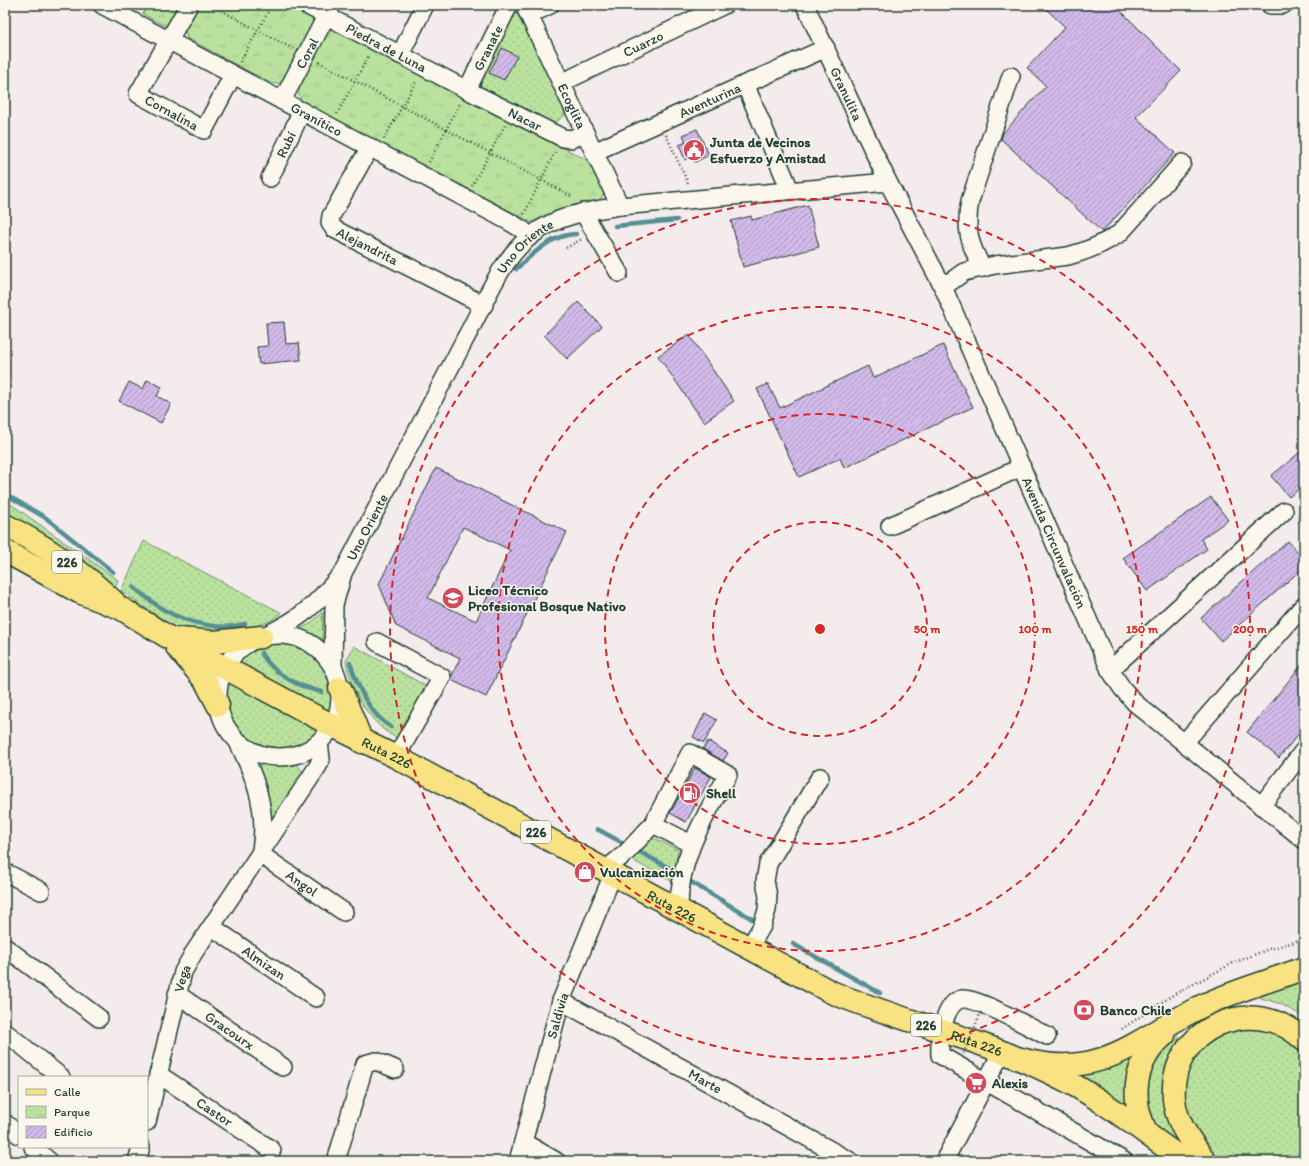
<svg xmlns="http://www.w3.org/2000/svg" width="1309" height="1166" viewBox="0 0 1309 1166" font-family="Itim,sans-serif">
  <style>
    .grass { fill: url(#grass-dots); stroke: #6c9069 }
    .park { fill: url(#park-tufts); stroke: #6c9069 }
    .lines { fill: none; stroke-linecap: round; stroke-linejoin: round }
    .stream { stroke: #548f94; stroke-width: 4.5 }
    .building { fill: url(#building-hatch); stroke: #1f3d34; fill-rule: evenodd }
    .minor-casing { stroke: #1f3d34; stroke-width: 20 }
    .major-casing { stroke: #1f3d34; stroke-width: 25 }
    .highway-casing { stroke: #1f3d34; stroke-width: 25 }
    .path { stroke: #1f3d34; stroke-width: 2.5; stroke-dasharray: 1 3; stroke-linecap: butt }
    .minor { stroke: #fbf7ec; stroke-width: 17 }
    .major { stroke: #f8e281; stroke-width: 22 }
    .highway { stroke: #f8e281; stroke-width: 22 }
    .path-bridge { stroke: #1f3d34; stroke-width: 2.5; stroke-dasharray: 1 3; stroke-linecap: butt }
    .ring { fill: none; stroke: #d62828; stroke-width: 2; stroke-dasharray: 7 5 }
    .labels { text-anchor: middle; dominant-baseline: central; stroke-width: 3; stroke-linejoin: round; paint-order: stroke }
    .shield { fill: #fbf7ec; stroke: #61756b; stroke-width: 1 }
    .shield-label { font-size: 13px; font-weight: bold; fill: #1f3d34 }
    .street-label { font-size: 14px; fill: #1f3d34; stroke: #fbf7ec }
    .poi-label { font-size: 14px; font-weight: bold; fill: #1f3d34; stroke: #fbf7ec; text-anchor: start }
    .centre { fill: #d62828; stroke: #fbf7ec; stroke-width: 2 }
    .ring-label { font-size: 12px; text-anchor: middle; font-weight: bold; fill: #d62828; stroke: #fbf7ec; stroke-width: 3; stroke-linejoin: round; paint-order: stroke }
  </style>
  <defs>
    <pattern id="grass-dots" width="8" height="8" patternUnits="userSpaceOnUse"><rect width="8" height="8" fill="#bae29e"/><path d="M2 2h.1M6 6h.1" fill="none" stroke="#9fc389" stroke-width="1.8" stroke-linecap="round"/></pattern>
    <pattern id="park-tufts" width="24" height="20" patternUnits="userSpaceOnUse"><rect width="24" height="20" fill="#bae29e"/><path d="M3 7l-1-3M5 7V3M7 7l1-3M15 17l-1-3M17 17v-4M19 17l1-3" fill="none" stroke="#9fc389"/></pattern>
    <pattern id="building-hatch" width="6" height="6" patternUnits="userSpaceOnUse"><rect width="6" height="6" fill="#d2baea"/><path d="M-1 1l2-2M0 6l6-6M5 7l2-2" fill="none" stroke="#aa98be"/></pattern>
  </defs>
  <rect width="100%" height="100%" fill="#f3ebec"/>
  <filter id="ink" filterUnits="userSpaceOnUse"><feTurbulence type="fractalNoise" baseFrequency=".025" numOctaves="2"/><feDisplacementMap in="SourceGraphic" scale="8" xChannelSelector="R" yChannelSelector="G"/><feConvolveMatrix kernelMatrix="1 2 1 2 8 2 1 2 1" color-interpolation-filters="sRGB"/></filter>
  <g filter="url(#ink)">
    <!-- grass -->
    <g class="grass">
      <polygon points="515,10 566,109 564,116 553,124 544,122 476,86"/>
      <polygon points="5,500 118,580 115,587 79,561 5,516"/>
      <path d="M144,541L282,613C248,637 223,632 183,632L175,628L121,591Z"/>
      <polygon points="323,612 322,647 315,639 297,630 310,624"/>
      <path d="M278,640C320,641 338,674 329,712L237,662C247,648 261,642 278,640Z"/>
      <path d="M354,646L431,689L399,739C371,727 351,691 346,661Z"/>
      <path d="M227,680L318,731C312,737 306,744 297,747C266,758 231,740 226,708C224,699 226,689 227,680Z"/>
      <polygon points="251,757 265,762 296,764 301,769 304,774 268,832"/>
      <polygon points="652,839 656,839 678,850 673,882 630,859"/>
      <polygon points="1304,979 1304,1017 1281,1004 1261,998 1260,996"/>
      <polygon points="1243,1019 1304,1046 1304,1143 1293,1161 1215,1161 1212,1158 1178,1097 1185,1058"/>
      <polygon points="1178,1030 1178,1043 1168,1063 1164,1076 1163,1102 1166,1115 1179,1144 1160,1133 1145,1112 1143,1087 1160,1044"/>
      <polygon points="1136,1048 1133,1111 1071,1072"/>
    </g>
    <!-- park -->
    <g class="park">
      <polygon points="148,5 180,5 167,25 163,25 143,14"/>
      <polygon points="197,5 291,5 311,16 313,23 282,83 272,84 187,38 185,30"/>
      <polygon points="334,28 587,160 603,187 604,193 602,197 598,201 566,209 531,222 302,101 299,95 299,89 327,31"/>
    </g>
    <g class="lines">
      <!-- stream -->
      <g class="stream">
        <polyline points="615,226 677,220"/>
        <path d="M516,269C534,253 551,235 576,234"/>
        <polyline points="5,494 46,518 113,572"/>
        <path d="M133,587C144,595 155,605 166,611C188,623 221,631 245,624"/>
        <path d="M261,653C273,674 299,687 322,692"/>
        <path d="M350,663C358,687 369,714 391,727"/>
        <polyline points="597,829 623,843"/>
        <polyline points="640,852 671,869"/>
        <polyline points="691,882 754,920"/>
        <polyline points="793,944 880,993"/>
      </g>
    </g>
    <!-- building -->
    <g class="building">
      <polygon points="1042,5 1115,5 1181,71 1136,117 1175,153 1102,232 1001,139 1003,133 1046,86 1027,68 1065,27"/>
      <polygon points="502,48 517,56 504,80 489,73"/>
      <polygon points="697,129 709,155 695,162 692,157 685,160 679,145 686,142 683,135"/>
      <polygon points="808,205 819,247 743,267 731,221 751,216 752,220"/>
      <polygon points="578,302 602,326 567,359 544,335"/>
      <polygon points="284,322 286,344 299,343 301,360 259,364 257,347 268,346 266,323"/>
      <polygon points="689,335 734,401 704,422 658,356"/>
      <polygon points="943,345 973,407 844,468 840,458 799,477 757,389 768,384 780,408 868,366 873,378"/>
      <polygon points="147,380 162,387 157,396 171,404 161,423 119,401 129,382 143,389"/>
      <polygon points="1304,449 1304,485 1289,497 1271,476"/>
      <path d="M436,468L567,532L486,697L451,680L452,675L460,658L396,626L379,584ZM463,527L510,550L476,621L428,598Z"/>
      <polygon points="1211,497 1228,520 1201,539 1207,549 1147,591 1123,558"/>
      <polygon points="1288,541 1304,559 1304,567 1221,641 1201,618"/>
      <polygon points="1304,662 1304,727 1279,758 1247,732"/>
      <polygon points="705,713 717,720 704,743 693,737"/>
      <polygon points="708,741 728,753 723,761 703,749"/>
      <polygon points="695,768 711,777 686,822 670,813"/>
    </g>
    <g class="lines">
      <!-- minor casing -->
      <g class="minor-casing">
        <g id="minor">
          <path id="s1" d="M102,5L508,221L523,230L529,237"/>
          <path id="s2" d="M189,5L138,94L204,130L233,75"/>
          <path id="s3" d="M306,5L467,90L563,138L571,139L585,133"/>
          <path id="s4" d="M524,5L620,206"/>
          <path id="s5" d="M805,5L888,182L943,287L1110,670L1122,688L1135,703L1304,840"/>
          <polyline points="1270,5 1283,5"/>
          <polyline points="529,15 550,5"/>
          <polyline points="400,55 425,5"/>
          <path id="s6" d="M561,83L724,5"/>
          <polyline points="745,84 790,190"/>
          <path id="s7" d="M467,90L509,5"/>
          <path id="s8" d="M282,101L332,5"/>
          <path id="s9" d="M370,147L331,216L330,223L334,229L484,305"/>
          <path id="s10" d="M594,152L826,48"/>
          <path id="s11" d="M270,178L302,111"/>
          <polyline points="583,212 619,273"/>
          <path d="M983,268C969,246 965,226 970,201L1011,76"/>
          <path d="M943,287L964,272L995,265L1068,256C1087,251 1104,244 1120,233L1182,163"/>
          <polyline points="890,526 1022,467"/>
          <path d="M268,634C302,618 316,604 340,576"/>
          <circle cx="279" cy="696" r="61"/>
          <polyline points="377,642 442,677 396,757"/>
          <path id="s12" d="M333,667L334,605L343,573C384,495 424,417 465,339C485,304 499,260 532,235C558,215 588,211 620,206L888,182"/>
          <polyline points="1110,670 1284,511"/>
          <path d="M238,742C255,777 268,810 261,850"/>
          <polyline points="1184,743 1304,605"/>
          <polyline points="1261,806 1304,750"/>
          <polyline points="653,824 691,844"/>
          <path id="s13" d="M260,854L344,912"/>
          <path d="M605,870L626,853L653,824L690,753L728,775C704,818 678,859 679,910"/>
          <polyline points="5,872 41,891"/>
          <path id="s14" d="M212,927L316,998"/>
          <polyline points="5,947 99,1018"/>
          <polyline points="749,948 762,926 767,910 768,896 765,881 768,864 820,777"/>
          <path id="s15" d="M177,994L283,1067"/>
          <path id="s16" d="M561,1001L850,1161"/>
          <polyline points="5,1032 61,1077"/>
          <path d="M1047,1036C1031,1028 977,997 962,999C944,1002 939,1040 940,1055L1124,1161"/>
          <path id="s17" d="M158,1074L272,1150"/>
          <path id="s18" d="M147,1122L183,972L193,954L318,766L321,759L319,742"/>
          <polyline points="5,1123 19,1135"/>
          <polyline points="523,1142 556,1161"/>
          <polyline points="33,1147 49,1161"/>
          <polyline points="137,1161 141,1147"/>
          <polyline points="336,1161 365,1064 376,1061 395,1069"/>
          <path id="s19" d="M518,1161L561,1001L613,874"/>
          <polyline points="944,1161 1002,1052"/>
        </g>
      </g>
      <!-- major casing -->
      <g class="major-casing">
        <g id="major">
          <path d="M5,525C45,546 81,570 114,602"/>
          <path id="s20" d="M5,551L79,592L122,609L168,637L333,726L396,757L831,992C904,1022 982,1039 1053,1074C1101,1097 1141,1131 1185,1161"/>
          <polyline points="179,639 214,642 261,637"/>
          <polyline points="177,647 206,682 218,705"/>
          <polyline points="340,688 362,742"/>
        </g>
      </g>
      <!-- highway casing -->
      <g class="highway-casing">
        <g id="highway">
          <path d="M1021,1059C1102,1082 1138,1037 1204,1005C1236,990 1271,981 1304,968"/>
          <path d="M1147,1133C1129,1098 1134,1061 1164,1035"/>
          <polyline points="1176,1155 1180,1161"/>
          <path d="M1205,1161C1192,1142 1176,1124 1174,1099C1168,1028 1254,991 1304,1040"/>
        </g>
      </g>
      <!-- path -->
      <g class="path">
        <polyline points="211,5 293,49"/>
        <polyline points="240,62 272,5"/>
        <polyline points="319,62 573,197"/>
        <polyline points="337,114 369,55"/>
        <polyline points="666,135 688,183"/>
        <polyline points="384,139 417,80"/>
        <polyline points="429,162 460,103"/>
        <polyline points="472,186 505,125"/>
        <polyline points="524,214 556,150"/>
        <polyline points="566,248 582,239"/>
        <polyline points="1122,1029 1171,996 1233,963 1269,949 1295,942 1304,937"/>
      </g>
      <!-- minor -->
      <use href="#minor" class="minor"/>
      <!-- major -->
      <use href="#major" class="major"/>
      <!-- highway -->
      <use href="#highway" class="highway"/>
      <!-- path-bridge -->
      <polyline class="path-bridge" points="962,1057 981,1012"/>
    </g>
  </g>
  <!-- distance rings -->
  <g class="ring">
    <circle cx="820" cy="629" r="107"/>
    <circle cx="820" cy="629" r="215"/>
    <circle cx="820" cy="629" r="322"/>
    <circle cx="820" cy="629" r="430"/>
  </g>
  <!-- icons -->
  <defs>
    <g id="civic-disc" transform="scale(1.15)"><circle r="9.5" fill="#d1495b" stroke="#fbf7ec"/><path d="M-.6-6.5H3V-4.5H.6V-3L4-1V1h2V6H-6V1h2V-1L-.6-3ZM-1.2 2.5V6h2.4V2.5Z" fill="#fff"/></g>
    <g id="school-disc" transform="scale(1.15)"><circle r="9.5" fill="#d1495b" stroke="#fbf7ec"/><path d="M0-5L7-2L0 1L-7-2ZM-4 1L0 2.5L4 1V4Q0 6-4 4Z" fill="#fff"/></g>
    <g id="fuel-disc" transform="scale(1.15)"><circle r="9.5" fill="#d1495b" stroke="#fbf7ec"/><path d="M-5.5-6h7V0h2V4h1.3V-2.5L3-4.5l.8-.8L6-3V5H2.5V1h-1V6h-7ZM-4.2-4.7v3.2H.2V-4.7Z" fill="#fff"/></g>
    <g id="shop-disc" transform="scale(1.15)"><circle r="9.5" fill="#d1495b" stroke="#fbf7ec"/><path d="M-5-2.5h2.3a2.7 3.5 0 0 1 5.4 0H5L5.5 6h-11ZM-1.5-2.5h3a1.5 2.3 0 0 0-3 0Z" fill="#fff"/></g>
    <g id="bank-disc" transform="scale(1.15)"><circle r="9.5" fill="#d1495b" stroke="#fbf7ec"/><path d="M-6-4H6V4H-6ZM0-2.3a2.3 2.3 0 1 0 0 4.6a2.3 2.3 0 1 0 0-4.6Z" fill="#fff"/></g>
    <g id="supermarket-disc" transform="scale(1.15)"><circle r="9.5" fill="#d1495b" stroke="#fbf7ec"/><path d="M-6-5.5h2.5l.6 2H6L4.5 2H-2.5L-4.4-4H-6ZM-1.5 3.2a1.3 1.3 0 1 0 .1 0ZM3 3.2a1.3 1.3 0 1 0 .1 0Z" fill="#fff"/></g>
  </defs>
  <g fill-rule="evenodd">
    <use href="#civic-disc" x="694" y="150"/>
    <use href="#school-disc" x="453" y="598"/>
    <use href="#fuel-disc" x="690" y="793"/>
    <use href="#shop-disc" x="585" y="872"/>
    <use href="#bank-disc" x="1084" y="1010"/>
    <use href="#supermarket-disc" x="976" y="1083"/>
  </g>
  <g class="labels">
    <!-- shield labels -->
    <g class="shield">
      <rect x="52" y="551" width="30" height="22" rx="3"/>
      <rect x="521" y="821" width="30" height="22" rx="3"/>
      <rect x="911" y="1014" width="30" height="22" rx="3"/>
    </g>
    <g class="shield-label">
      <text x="67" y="562">226</text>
      <text x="536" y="832">226</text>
      <text x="926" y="1025">226</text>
    </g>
    <!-- street labels -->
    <g class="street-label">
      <text stroke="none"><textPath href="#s6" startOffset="91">Cuarzo</textPath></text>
      <text stroke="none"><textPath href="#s7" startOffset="47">Granate</textPath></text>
      <text stroke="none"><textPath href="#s3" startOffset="91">Piedra de Luna</textPath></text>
      <text stroke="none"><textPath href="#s8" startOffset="54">Coral</textPath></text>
      <text stroke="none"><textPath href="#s5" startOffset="98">Granulita</textPath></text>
      <text stroke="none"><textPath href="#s10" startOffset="127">Aventurina</textPath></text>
      <text stroke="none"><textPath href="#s4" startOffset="112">Ecoglita</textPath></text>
      <text stroke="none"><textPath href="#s2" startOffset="141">Cornalina</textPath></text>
      <text stroke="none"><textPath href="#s1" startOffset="243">Granítico</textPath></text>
      <text stroke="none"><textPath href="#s3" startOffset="247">Nacar</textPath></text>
      <text stroke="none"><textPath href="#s11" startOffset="37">Rubí</textPath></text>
      <text stroke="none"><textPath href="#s9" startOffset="131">Alejandrita</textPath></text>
      <text stroke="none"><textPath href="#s12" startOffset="471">Uno Oriente</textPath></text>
      <text stroke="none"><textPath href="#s12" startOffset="147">Uno Oriente</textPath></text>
      <text stroke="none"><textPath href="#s5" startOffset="593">Avenida Circunvalación</textPath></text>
      <text stroke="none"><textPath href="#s20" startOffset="432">Ruta 226</textPath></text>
      <text stroke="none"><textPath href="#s13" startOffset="51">Angol</textPath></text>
      <text stroke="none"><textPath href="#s20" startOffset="756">Ruta 226</textPath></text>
      <text stroke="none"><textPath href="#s14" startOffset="63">Almizan</textPath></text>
      <text stroke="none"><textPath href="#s18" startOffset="148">Vega</textPath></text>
      <text stroke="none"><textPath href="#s19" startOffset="151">Saldivia</textPath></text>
      <text stroke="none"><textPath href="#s15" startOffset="64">Gracourx</textPath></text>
      <text stroke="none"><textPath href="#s20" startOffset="1091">Ruta 226</textPath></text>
      <text stroke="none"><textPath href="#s16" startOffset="165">Marte</textPath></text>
      <text stroke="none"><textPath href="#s17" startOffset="68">Castor</textPath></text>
    </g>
    <!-- poi labels -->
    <g class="poi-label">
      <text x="710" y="142">Junta de Vecinos<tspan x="710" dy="16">Esfuerzo y Amistad</tspan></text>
      <text x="468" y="590">Liceo Técnico<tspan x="468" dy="16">Profesional Bosque Nativo</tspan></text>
      <text x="706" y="793">Shell</text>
      <text x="600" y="872">Vulcanización</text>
      <text x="1100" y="1010">Banco Chile</text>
      <text x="992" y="1083">Alexis</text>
    </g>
  </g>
  <circle cx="820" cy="629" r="6" class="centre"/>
  <g class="ring-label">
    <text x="927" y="633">50 m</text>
    <text x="1035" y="633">100 m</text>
    <text x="1142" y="633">150 m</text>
    <text x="1250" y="633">200 m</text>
  </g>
  <!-- margin -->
  <rect width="1309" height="1166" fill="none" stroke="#fbf7ec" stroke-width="20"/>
  <rect x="10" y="10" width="1289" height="1146" fill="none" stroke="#1f3d34" stroke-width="1.5" filter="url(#ink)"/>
  <!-- legend -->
  <rect x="18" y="1076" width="130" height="72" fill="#fbf7ec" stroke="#a3ada2"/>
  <rect x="26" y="1089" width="20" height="6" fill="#f8e281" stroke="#a3ada2"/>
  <text x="54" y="1096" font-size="12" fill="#1f3d34">Calle</text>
  <rect x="26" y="1106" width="20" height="12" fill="url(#park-tufts)" stroke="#a3ada2"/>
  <text x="54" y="1116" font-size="12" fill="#1f3d34">Parque</text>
  <rect x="26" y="1126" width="20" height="12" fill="url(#building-hatch)" stroke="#a3ada2"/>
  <text x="54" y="1136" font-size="12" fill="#1f3d34">Edificio</text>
</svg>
